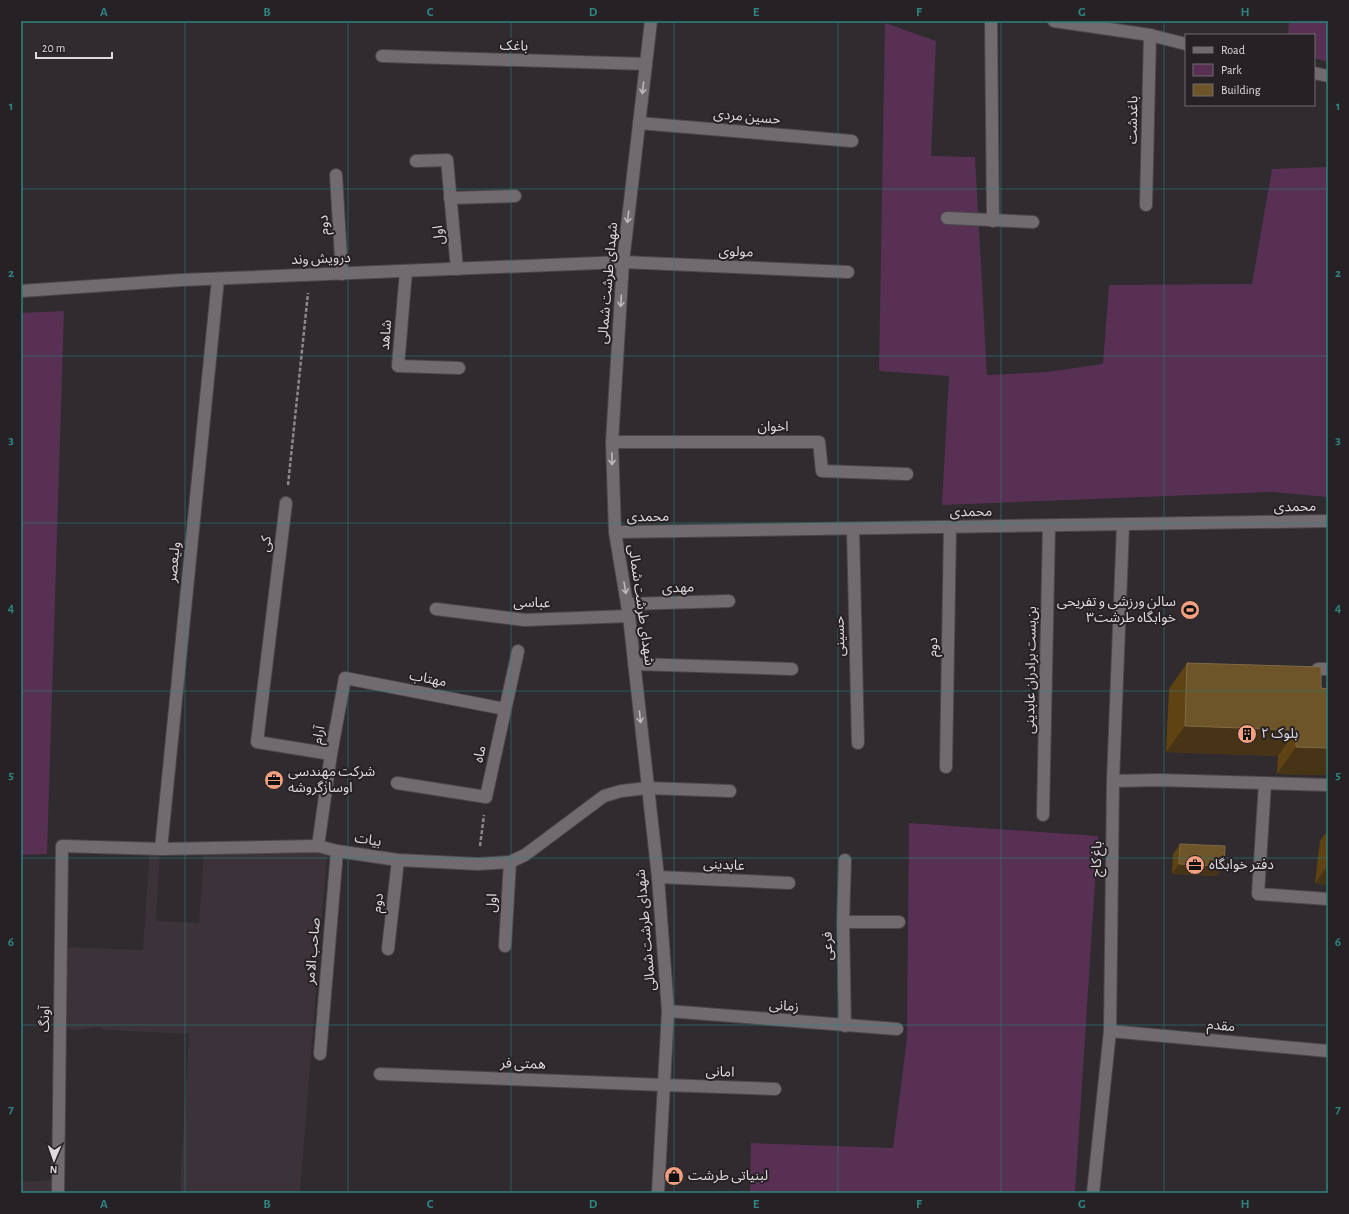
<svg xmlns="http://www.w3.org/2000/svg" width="1349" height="1214" viewBox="0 0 1349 1214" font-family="'Alegreya Sans','Noto Sans Arabic',sans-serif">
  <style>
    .built { fill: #3c323a }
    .green { fill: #573054 }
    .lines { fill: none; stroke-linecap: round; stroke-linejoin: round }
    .lane-casing { stroke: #4b474a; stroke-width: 14 }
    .street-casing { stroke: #4b474a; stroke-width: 14 }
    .path { stroke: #8c888c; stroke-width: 2.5; stroke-dasharray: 4 2; stroke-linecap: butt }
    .lane { stroke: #716b70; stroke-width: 12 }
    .street { stroke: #716b70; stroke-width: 12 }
    .wall { fill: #604313 }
    .shaded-wall { fill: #473315 }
    .building { fill: #6e5429; stroke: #806945 }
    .oneway { stroke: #bdb9bc }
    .grid { fill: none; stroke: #2e857f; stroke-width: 1; stroke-opacity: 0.55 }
    .labels { text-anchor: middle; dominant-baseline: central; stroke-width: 4; stroke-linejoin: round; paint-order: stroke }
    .street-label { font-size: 14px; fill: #dedadd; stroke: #262125 }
    .poi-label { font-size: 14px; fill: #dedadd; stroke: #262125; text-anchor: start }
    .neatline { fill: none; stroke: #2e857f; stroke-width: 1.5 }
    .grid-label { font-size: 13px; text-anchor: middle; font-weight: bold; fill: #2e857f }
  </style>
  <rect width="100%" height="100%" fill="#2f2b2f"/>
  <!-- built -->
  <g class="built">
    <polygon points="204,852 327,853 300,1193 181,1193 181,1185 180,1185 189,1034 107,1030 102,1029 101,1027 79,1030 69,1029 64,1026 64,947 143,950 149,855 160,855 156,921 199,923"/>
    <polygon points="51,1180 51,1183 62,1183 62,1193 21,1193 21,1182"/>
  </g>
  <!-- green -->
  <g class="green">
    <polygon points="1289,21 1328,21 1328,62 1314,58 1314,35 1288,35"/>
    <polygon points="885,23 936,41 931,156 975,157 987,375 1047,372 1103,364 1109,285 1252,284 1272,169 1328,167 1328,497 1271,492 942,505 949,376 879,371"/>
    <polygon points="64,311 47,854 21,855 21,313"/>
    <polygon points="909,823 1098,836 1075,1193 750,1193 751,1143 893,1148 907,1038"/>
  </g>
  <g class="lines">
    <!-- lane casing -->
    <g class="lane-casing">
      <g id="lane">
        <polyline points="639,123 852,141"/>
        <polyline points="416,161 447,160 457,269"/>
        <polyline points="336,175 342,274"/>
        <polyline points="450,198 515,196"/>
        <polyline points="1146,205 1150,35"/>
        <polyline points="406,271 398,366 459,368"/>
        <polyline points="628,604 729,601"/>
        <polyline points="634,664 792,669"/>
        <polyline points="1318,669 1328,669"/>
        <polyline points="1113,781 1159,780 1328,785"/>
        <polyline points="397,783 486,797"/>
        <polyline points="1265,783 1258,894 1328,899"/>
        <polyline points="648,788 730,791"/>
        <polyline points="505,946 510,862"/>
        <polyline points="388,949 398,860"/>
        <polyline points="668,1011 897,1029"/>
        <polyline points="380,1074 664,1085"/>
      </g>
    </g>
    <!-- street casing -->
    <g class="street-casing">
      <g id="street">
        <polyline points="651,21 623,262 612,442 615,532 629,616 658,877 668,1011 658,1193"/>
        <polyline points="991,21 993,221"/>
        <polyline points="1054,21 1150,35 1186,44"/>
        <polyline points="382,56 646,64"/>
        <polyline points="1314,73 1328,76"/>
        <polyline points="947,218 1033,222"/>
        <polyline points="21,291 181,280 623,262 848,272"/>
        <polyline points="612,442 819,442 822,471 907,474"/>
        <polyline points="286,503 257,742 331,754"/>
        <polyline points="853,529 858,743"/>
        <polyline points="615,532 1328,521"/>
        <polyline points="436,609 525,620 629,616"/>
        <polyline points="946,767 950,527"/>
        <polyline points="486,797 518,651"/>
        <polyline points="1043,815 1049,526"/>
        <polyline points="318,846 331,754 345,678 505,709"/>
        <polyline points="161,849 218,279"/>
        <polyline points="658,877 789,883"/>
        <polyline points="843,922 845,860"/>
        <polyline points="845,1026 843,922 899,922"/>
        <polyline points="1110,1031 1328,1051"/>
        <polyline points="320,1054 337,851"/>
        <polyline points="664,1085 775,1089"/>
        <polyline points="58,1193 62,846 161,849 318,846 337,851 398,860 478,864 510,862 525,855 604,796 621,791 648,788"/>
        <polyline points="1093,1193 1110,1031 1113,781 1123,525"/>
      </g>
    </g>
    <!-- path -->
    <g class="path">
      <polyline points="288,485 308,293"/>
      <polyline points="480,846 484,815"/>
    </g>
    <!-- lane -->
    <use href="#lane" class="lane"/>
    <!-- street -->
    <use href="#street" class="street"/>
  </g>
  <!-- wall -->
  <g class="wall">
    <polygon points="1187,663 1321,688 1328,689 1328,775 1277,774 1278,756 1166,752 1169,689"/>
    <polygon points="1328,830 1328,885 1315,883 1320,841"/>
    <polygon points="1180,844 1217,876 1172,874 1173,854"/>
  </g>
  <!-- shaded-wall -->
  <g class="shaded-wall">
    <polygon points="1185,726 1296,730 1278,756 1166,752"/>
    <polygon points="1296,747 1328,748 1328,775 1277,774"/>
    <polygon points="1179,864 1224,866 1217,876 1172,874"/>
    <polygon points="1328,865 1328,885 1315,883"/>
  </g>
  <!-- building -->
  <g class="building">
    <polygon points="1187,663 1321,667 1321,688 1328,689 1328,748 1296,747 1296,730 1185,726"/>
    <polygon points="1180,844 1225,846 1224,866 1179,864"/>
  </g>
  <!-- one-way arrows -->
  <defs><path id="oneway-shaft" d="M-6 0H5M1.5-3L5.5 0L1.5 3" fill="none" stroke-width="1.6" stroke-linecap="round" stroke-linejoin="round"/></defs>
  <g class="oneway">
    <use href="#oneway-shaft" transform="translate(643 88) rotate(96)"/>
    <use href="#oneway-shaft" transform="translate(628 217) rotate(97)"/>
    <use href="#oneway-shaft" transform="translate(621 301) rotate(94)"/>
    <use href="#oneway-shaft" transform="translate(612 459) rotate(89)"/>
    <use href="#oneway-shaft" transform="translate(625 588) rotate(80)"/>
    <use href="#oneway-shaft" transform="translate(640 717) rotate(84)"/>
  </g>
  <!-- grid -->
  <path class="grid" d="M185,21V1193M348,21V1193M511,21V1193M674,21V1193M838,21V1193M1001,21V1193M1164,21V1193M21,189H1328M21,356H1328M21,523H1328M21,691H1328M21,858H1328M21,1025H1328"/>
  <!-- icons -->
  <defs>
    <g id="stadium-disc" transform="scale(1)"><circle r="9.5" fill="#f2a07f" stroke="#262125"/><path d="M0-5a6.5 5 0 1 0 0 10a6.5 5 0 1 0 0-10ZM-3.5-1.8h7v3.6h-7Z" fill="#111"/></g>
    <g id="building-disc" transform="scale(1)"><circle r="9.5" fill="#f2a07f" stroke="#262125"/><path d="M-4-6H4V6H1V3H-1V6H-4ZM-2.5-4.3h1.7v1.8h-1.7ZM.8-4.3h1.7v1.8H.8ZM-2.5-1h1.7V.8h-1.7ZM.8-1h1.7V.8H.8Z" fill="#111"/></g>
    <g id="office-disc" transform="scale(1)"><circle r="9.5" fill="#f2a07f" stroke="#262125"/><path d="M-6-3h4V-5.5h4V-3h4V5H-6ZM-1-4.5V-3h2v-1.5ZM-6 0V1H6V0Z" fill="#111"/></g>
    <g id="shop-disc" transform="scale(1)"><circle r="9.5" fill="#f2a07f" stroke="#262125"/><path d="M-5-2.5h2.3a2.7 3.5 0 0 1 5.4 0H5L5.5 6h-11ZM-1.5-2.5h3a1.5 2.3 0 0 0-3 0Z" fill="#111"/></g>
  </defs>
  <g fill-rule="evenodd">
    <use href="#stadium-disc" x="1190" y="610"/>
    <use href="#building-disc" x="1247" y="734"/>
    <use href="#office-disc" x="274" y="780"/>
    <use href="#office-disc" x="1195" y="865"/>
    <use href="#shop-disc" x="674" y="1176"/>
  </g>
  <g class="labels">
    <!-- street labels -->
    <g class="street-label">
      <text transform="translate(514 46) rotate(2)">باغک</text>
      <text transform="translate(747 117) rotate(5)">حسین مردی</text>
      <text transform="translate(1133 120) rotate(-89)">باغدشت</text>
      <text transform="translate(324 225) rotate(-93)">دوم</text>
      <text transform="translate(439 235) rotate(-96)">اول</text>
      <text transform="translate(736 252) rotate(2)">مولوی</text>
      <text transform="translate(321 259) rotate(-2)">درویش‌ وند</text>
      <text transform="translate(608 283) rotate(-85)">شهدای طرشت شمالی</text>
      <text transform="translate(386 335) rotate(-85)">شاهد</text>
      <text x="773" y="427">اخوان</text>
      <text transform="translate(1295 507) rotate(-1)">محمدی</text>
      <text transform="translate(971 512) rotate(-1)">محمدی</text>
      <text transform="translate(648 517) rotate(-1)">محمدی</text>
      <text transform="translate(266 544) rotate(-83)">کی</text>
      <text transform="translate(174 562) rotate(-84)">ولیعصر</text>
      <text transform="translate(678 588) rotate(-2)">مهدی</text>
      <text transform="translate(532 603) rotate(1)">عباسی</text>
      <text transform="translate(641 605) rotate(82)">شهدای طرشت شمالی</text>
      <text transform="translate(840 636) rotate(-91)">حسینی</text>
      <text transform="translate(933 647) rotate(-89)">دوم</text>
      <text transform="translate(1031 670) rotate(-89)">بن‌بست برادران عابدینی</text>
      <text transform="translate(428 679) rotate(11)">مهتاب</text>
      <text transform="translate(319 735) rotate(-79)">آرام</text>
      <text transform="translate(480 754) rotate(-78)">ماه</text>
      <text transform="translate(368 840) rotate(9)">بیات</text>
      <text transform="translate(1097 859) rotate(-89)">باغ کاج</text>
      <text transform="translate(724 865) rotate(3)">عابدینی</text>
      <text transform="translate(378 903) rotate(-83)">دوم</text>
      <text transform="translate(492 903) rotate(-87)">اول</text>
      <text transform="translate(646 930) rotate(-95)">شهدای طرشت شمالی</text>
      <text transform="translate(828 946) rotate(-91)">فرعی</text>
      <text transform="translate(313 951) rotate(-85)">صاحب الامر</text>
      <text transform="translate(784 1006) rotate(5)">زمانی</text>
      <text transform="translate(45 1019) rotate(-89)">آونگ</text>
      <text transform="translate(1221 1026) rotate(5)">مقدم</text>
      <text transform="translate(523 1064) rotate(2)">همتی فر</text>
      <text transform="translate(720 1072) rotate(2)">امانی</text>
    </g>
    <!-- poi labels -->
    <g class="poi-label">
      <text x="1176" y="602" text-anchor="end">سالن ورزشی و تفریحی<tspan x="1176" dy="16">خوابگاه طرشت۳</tspan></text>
      <text x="1261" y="734">بلوک ۲</text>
      <text x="288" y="772">شرکت مهندسی<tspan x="288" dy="16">ا‌وسازگروشه</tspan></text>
      <text x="1209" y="865">دفتر خوابگاه</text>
      <text x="688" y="1176">لبنیاتی طرشت</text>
    </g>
  </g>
  <!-- border -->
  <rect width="1349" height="1214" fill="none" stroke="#262125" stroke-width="44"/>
  <!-- legend -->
  <rect x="1185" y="34" width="130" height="72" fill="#262125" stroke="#706b6f"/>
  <rect x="1193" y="47" width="20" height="6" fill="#716b70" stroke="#706b6f"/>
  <text x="1221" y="54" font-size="12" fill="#dedadd">Road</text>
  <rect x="1193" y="64" width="20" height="12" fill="#573054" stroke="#706b6f"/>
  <text x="1221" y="74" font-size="12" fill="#dedadd">Park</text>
  <rect x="1193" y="84" width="20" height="12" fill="#6e5429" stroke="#706b6f"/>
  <text x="1221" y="94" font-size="12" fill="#dedadd">Building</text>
  <!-- north arrow -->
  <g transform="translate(54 1160) rotate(182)" stroke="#262125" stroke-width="3" paint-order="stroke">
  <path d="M0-3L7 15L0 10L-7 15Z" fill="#dedadd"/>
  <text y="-6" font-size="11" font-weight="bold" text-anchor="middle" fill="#dedadd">N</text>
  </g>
  <!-- scale -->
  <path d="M36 52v6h76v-6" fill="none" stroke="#dedadd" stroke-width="2"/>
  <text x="42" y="52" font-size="12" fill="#dedadd" stroke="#262125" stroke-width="3" paint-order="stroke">20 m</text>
  <rect x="22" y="22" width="1305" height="1170" class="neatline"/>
  <g class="grid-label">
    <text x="104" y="16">A</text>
    <text x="267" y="16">B</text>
    <text x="430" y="16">C</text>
    <text x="593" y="16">D</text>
    <text x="756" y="16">E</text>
    <text x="919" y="16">F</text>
    <text x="1082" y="16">G</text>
    <text x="1245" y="16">H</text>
    <text x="11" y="110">1</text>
    <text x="1338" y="110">1</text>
    <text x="11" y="277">2</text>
    <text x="1338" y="277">2</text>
    <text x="11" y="444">3</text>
    <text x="1338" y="444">3</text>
    <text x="11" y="612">4</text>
    <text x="1338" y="612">4</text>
    <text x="11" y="779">5</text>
    <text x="1338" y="779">5</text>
    <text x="11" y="946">6</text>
    <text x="1338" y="946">6</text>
    <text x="11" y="1113">7</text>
    <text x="1338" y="1113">7</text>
    <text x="104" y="1208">A</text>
    <text x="267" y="1208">B</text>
    <text x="430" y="1208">C</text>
    <text x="593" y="1208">D</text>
    <text x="756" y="1208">E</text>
    <text x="919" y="1208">F</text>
    <text x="1082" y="1208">G</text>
    <text x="1245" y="1208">H</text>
  </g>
</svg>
